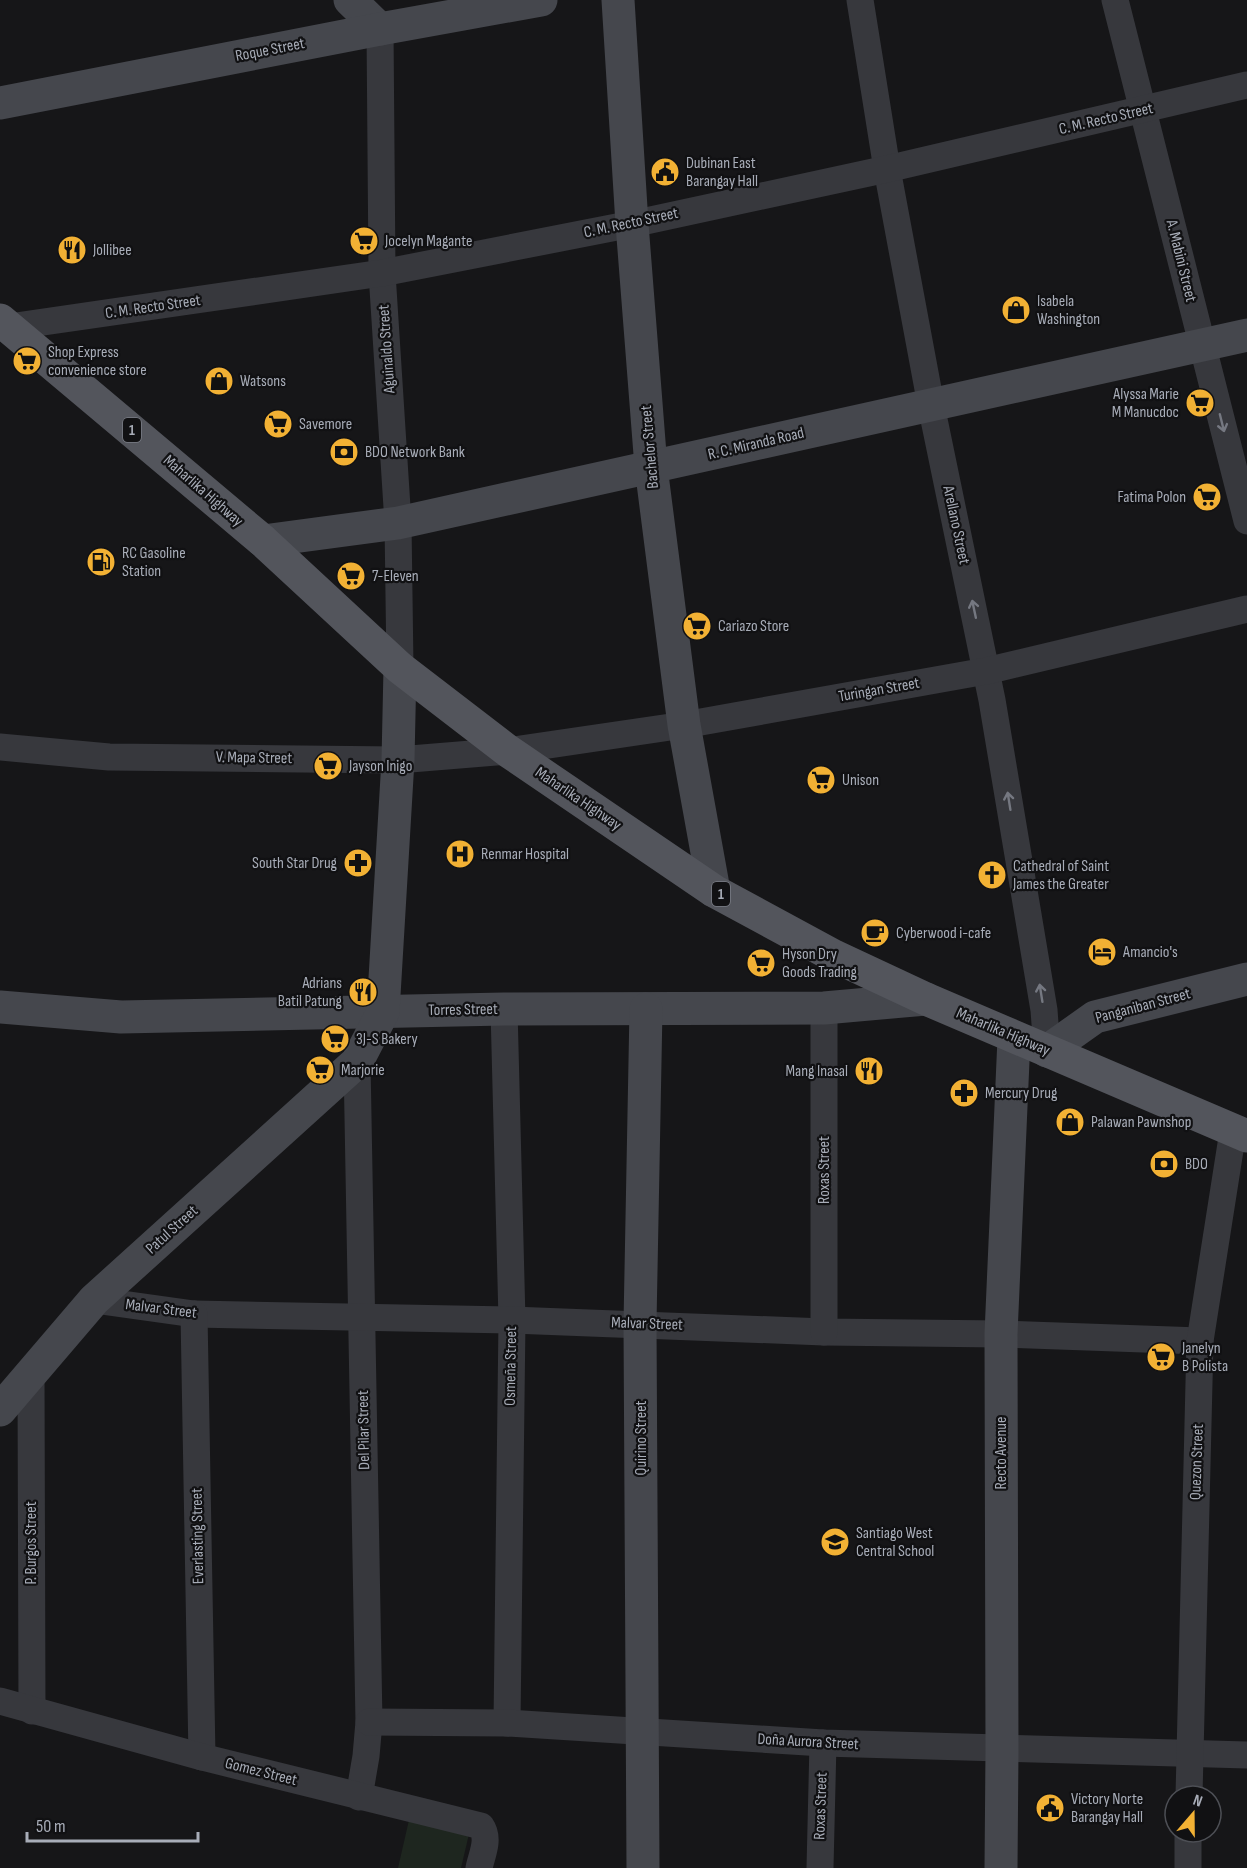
<svg xmlns="http://www.w3.org/2000/svg" width="1247" height="1868" viewBox="0 0 1247 1868" font-family="'Sofia Sans Condensed',sans-serif">
  <style>
    .green { fill: #1e261f }
    .lines { fill: none; stroke-linecap: round; stroke-linejoin: round }
    .street { stroke: #37383d; stroke-width: 27 }
    .secondary { stroke: #45474d; stroke-width: 33 }
    .primary { stroke: #53555c; stroke-width: 33 }
    .oneway { stroke: #757881 }
    .labels { text-anchor: middle; dominant-baseline: central; stroke-width: 4.5; stroke-linejoin: round; paint-order: stroke }
    .shield { fill: #111113; stroke: #7b7e86; stroke-width: 1.5 }
    .shield-label { font-size: 15px; font-weight: bold; fill: #a8adb8 }
    .street-label { font-size: 16px; fill: #a8adb8; stroke: #111113 }
    .poi-label { font-size: 16px; fill: #a8adb8; stroke: #111113; text-anchor: start }
  </style>
  <rect width="100%" height="100%" fill="#161618"/>
  <!-- green -->
  <polygon class="green" points="409,1820 469,1834 461,1868 398,1868"/>
  <g class="lines">
    <!-- street -->
    <g class="street">
      <polyline points="860,0 887,169 931,405 992,700 1044,1010 1047,1051"/>
      <polyline points="1115,0 1247,521"/>
      <polyline points="380,29 382,273 398,523 400,668"/>
      <polyline points="9,327 382,273 632,224 887,169 1247,85"/>
      <polyline points="0,747 109,757 398,760 508,751 684,725 986,671 1247,609"/>
      <polyline points="504,1009 512,1320 507,1723"/>
      <polyline points="357,1062 369,1722 366,1756 359,1797"/>
      <polyline points="94,1300 194,1314 512,1320 824,1332 1001,1334 1200,1341"/>
      <polyline points="194,1314 202,1757"/>
      <polyline points="824,1332 824,1008"/>
      <polyline points="31,1376 32,1711"/>
      <path d="M0,1701L202,1757L481,1826C490,1839 482,1854 479,1868"/>
      <polyline points="369,1722 507,1723 823,1743 1247,1755"/>
      <polyline points="1189,1796 1200,1341 1233,1131"/>
      <polyline points="820,1868 823,1743"/>
      <polyline points="1188,1868 1188,1832"/>
    </g>
    <!-- secondary -->
    <g class="secondary">
      <polyline points="350,0 380,29"/>
      <polyline points="618,0 632,224 651,467 684,725 714,891"/>
      <polyline points="0,103 380,29 541,0"/>
      <polyline points="263,541 398,523 1247,335"/>
      <polyline points="0,1007 121,1017 504,1009 824,1008 926,999"/>
      <polyline points="1047,1051 1095,1017 1247,979"/>
      <polyline points="0,1410 94,1300 357,1062 383,1012 398,760 400,668"/>
      <polyline points="643,1868 640,1323 646,1009"/>
      <polyline points="1001,1868 1002,1750 1001,1334 1014,1038"/>
    </g>
    <!-- primary -->
    <polyline class="primary" points="0,320 263,541 400,668 508,751 714,891 834,956 926,999 1247,1136"/>
  </g>
  <!-- one-way arrows -->
  <defs><path id="oneway-shaft" d="M-6 0H5M1.5-3L5.5 0L1.5 3" fill="none" stroke-width="1.6" stroke-linecap="round" stroke-linejoin="round" transform="scale(1.5)"/></defs>
  <g class="oneway">
    <use href="#oneway-shaft" transform="translate(1222 423) rotate(76)"/>
    <use href="#oneway-shaft" transform="translate(974 609) rotate(-102)"/>
    <use href="#oneway-shaft" transform="translate(1009 801) rotate(-99)"/>
    <use href="#oneway-shaft" transform="translate(1041 993) rotate(-99)"/>
  </g>
  <!-- icons -->
  <defs>
    <g id="civic-disc" transform="scale(1.5)"><circle r="9.5" fill="#f2b134" stroke="#111113"/><path d="M-.6-6.5H3V-4.5H.6V-3L4-1V1h2V6H-6V1h2V-1L-.6-3ZM-1.2 2.5V6h2.4V2.5Z" fill="#111"/></g>
    <g id="supermarket-disc" transform="scale(1.5)"><circle r="9.5" fill="#f2b134" stroke="#111113"/><path d="M-6-5.5h2.5l.6 2H6L4.5 2H-2.5L-4.4-4H-6ZM-1.5 3.2a1.3 1.3 0 1 0 .1 0ZM3 3.2a1.3 1.3 0 1 0 .1 0Z" fill="#111"/></g>
    <g id="restaurant-disc" transform="scale(1.5)"><circle r="9.5" fill="#f2b134" stroke="#111113"/><path d="M-5-6h1v4h1v-4h1v4h1v-4h1v5L-1.5 .5V6h-2V.5L-5-1ZM5-6V6H3V1.5H1.5Q1.5-4 5-6Z" fill="#111"/></g>
    <g id="shop-disc" transform="scale(1.5)"><circle r="9.5" fill="#f2b134" stroke="#111113"/><path d="M-5-2.5h2.3a2.7 3.5 0 0 1 5.4 0H5L5.5 6h-11ZM-1.5-2.5h3a1.5 2.3 0 0 0-3 0Z" fill="#111"/></g>
    <g id="bank-disc" transform="scale(1.5)"><circle r="9.5" fill="#f2b134" stroke="#111113"/><path d="M-6-4H6V4H-6ZM0-2.3a2.3 2.3 0 1 0 0 4.6a2.3 2.3 0 1 0 0-4.6Z" fill="#111"/></g>
    <g id="fuel-disc" transform="scale(1.5)"><circle r="9.5" fill="#f2b134" stroke="#111113"/><path d="M-5.5-6h7V0h2V4h1.3V-2.5L3-4.5l.8-.8L6-3V5H2.5V1h-1V6h-7ZM-4.2-4.7v3.2H.2V-4.7Z" fill="#111"/></g>
    <g id="hospital-disc" transform="scale(1.5)"><circle r="9.5" fill="#f2b134" stroke="#111113"/><path d="M-5-5h3v3.5h4V-5h3V5h-3V1.5h-4V5h-3Z" fill="#111"/></g>
    <g id="pharmacy-disc" transform="scale(1.5)"><circle r="9.5" fill="#f2b134" stroke="#111113"/><path d="M-2-6h4v4h4v4h-4v4h-4v-4h-4v-4h4Z" fill="#111"/></g>
    <g id="church-disc" transform="scale(1.5)"><circle r="9.5" fill="#f2b134" stroke="#111113"/><path d="M-1.2-6h2.4v3.5h3.3v2.4h-3.3V6h-2.4V-.1h-3.3v-2.4h3.3Z" fill="#111"/></g>
    <g id="cafe-disc" transform="scale(1.5)"><circle r="9.5" fill="#f2b134" stroke="#111113"/><path d="M-5.5-4.5H6V0H3Q3 3.5 0 3.5H-2.5Q-5.5 3.5-5.5 0ZM3-3.2v2h1.7v-2ZM-6 4.5H4V6H-6Z" fill="#111"/></g>
    <g id="hotel-disc" transform="scale(1.5)"><circle r="9.5" fill="#f2b134" stroke="#111113"/><path d="M-6-4.5h1.5V1H6V5H4.5V3h-9V5H-6ZM-4 0a1.8 1.8 0 1 1 3.6 0ZM.5 0V-2.5h3Q6-2.5 6 0Z" fill="#111"/></g>
    <g id="school-disc" transform="scale(1.5)"><circle r="9.5" fill="#f2b134" stroke="#111113"/><path d="M0-5L7-2L0 1L-7-2ZM-4 1L0 2.5L4 1V4Q0 6-4 4Z" fill="#111"/></g>
  </defs>
  <g fill-rule="evenodd">
    <use href="#civic-disc" x="665" y="172"/>
    <use href="#supermarket-disc" x="364" y="241"/>
    <use href="#restaurant-disc" x="72" y="250"/>
    <use href="#shop-disc" x="1016" y="310"/>
    <use href="#supermarket-disc" x="27" y="361"/>
    <use href="#shop-disc" x="219" y="381"/>
    <use href="#supermarket-disc" x="1200" y="403"/>
    <use href="#supermarket-disc" x="278" y="424"/>
    <use href="#bank-disc" x="344" y="452"/>
    <use href="#supermarket-disc" x="1207" y="497"/>
    <use href="#fuel-disc" x="101" y="562"/>
    <use href="#supermarket-disc" x="351" y="576"/>
    <use href="#supermarket-disc" x="697" y="626"/>
    <use href="#supermarket-disc" x="328" y="766"/>
    <use href="#supermarket-disc" x="821" y="780"/>
    <use href="#hospital-disc" x="460" y="854"/>
    <use href="#pharmacy-disc" x="358" y="863"/>
    <use href="#church-disc" x="992" y="875"/>
    <use href="#cafe-disc" x="875" y="933"/>
    <use href="#hotel-disc" x="1102" y="952"/>
    <use href="#supermarket-disc" x="761" y="963"/>
    <use href="#restaurant-disc" x="363" y="992"/>
    <use href="#supermarket-disc" x="335" y="1039"/>
    <use href="#supermarket-disc" x="320" y="1070"/>
    <use href="#restaurant-disc" x="869" y="1071"/>
    <use href="#pharmacy-disc" x="964" y="1093"/>
    <use href="#shop-disc" x="1070" y="1122"/>
    <use href="#bank-disc" x="1164" y="1164"/>
    <use href="#supermarket-disc" x="1161" y="1357"/>
    <use href="#school-disc" x="835" y="1542"/>
    <use href="#civic-disc" x="1050" y="1808"/>
  </g>
  <g class="labels">
    <!-- shield labels -->
    <g class="shield">
      <rect x="123" y="418" width="18" height="24" rx="4.5"/>
      <rect x="712" y="882" width="18" height="24" rx="4.5"/>
    </g>
    <g class="shield-label">
      <text x="132" y="430">1</text>
      <text x="721" y="894">1</text>
    </g>
    <!-- street labels -->
    <g class="street-label">
      <text transform="translate(270 50) rotate(-11)">Roque Street</text>
      <text transform="translate(1106 119) rotate(-13)">C. M. Recto Street</text>
      <text transform="translate(631 223) rotate(-12)">C. M. Recto Street</text>
      <text transform="translate(1181 261) rotate(76)">A. Mabini Street</text>
      <text transform="translate(153 307) rotate(-8)">C. M. Recto Street</text>
      <text transform="translate(387 349) rotate(-94)">Aguinaldo Street</text>
      <text transform="translate(756 444) rotate(-13)">R. C. Miranda Road</text>
      <text transform="translate(650 447) rotate(-95)">Bachelor Street</text>
      <text transform="translate(203 491) rotate(41)">Maharlika Highway</text>
      <text transform="translate(956 525) rotate(78)">Arellano Street</text>
      <text transform="translate(879 690) rotate(-10)">Turingan Street</text>
      <text transform="translate(254 758) rotate(1)">V. Mapa Street</text>
      <text transform="translate(578 799) rotate(34)">Maharlika Highway</text>
      <text transform="translate(1143 1006) rotate(-15)">Panganiban Street</text>
      <text transform="translate(463 1010) rotate(-1)">Torres Street</text>
      <text transform="translate(1003 1032) rotate(23)">Maharlika Highway</text>
      <text transform="translate(824 1170) rotate(-90)">Roxas Street</text>
      <text transform="translate(172 1230) rotate(-42)">Patul Street</text>
      <text transform="translate(161 1309) rotate(7)">Malvar Street</text>
      <text transform="translate(647 1324) rotate(2)">Malvar Street</text>
      <text transform="translate(511 1366) rotate(-89)">Osmeña Street</text>
      <text transform="translate(364 1430) rotate(-91)">Del Pilar Street</text>
      <text transform="translate(641 1438) rotate(-90)">Quirino Street</text>
      <text transform="translate(1001 1453) rotate(-90)">Recto Avenue</text>
      <text transform="translate(1197 1462) rotate(-88)">Quezon Street</text>
      <text transform="translate(198 1536) rotate(-91)">Everlasting Street</text>
      <text transform="translate(31 1543) rotate(-90)">P. Burgos Street</text>
      <text transform="translate(808 1742) rotate(3)">Doña Aurora Street</text>
      <text transform="translate(261 1772) rotate(14)">Gomez Street</text>
      <text transform="translate(821 1806) rotate(-88)">Roxas Street</text>
    </g>
    <!-- poi labels -->
    <g class="poi-label">
      <text x="686" y="163">Dubinan East<tspan x="686" dy="18">Barangay Hall</tspan></text>
      <text x="385" y="241">Jocelyn Magante</text>
      <text x="93" y="250">Jollibee</text>
      <text x="1037" y="301">Isabela<tspan x="1037" dy="18">Washington</tspan></text>
      <text x="48" y="352">Shop Express<tspan x="48" dy="18">convenience store</tspan></text>
      <text x="240" y="381">Watsons</text>
      <text x="1179" y="394" text-anchor="end">Alyssa Marie<tspan x="1179" dy="18">M Manucdoc</tspan></text>
      <text x="299" y="424">Savemore</text>
      <text x="365" y="452">BDO Network Bank</text>
      <text x="1186" y="497" text-anchor="end">Fatima Polon</text>
      <text x="122" y="553">RC Gasoline<tspan x="122" dy="18">Station</tspan></text>
      <text x="372" y="576">7-Eleven</text>
      <text x="718" y="626">Cariazo Store</text>
      <text x="349" y="766">Jayson Inigo</text>
      <text x="842" y="780">Unison</text>
      <text x="481" y="854">Renmar Hospital</text>
      <text x="337" y="863" text-anchor="end">South Star Drug</text>
      <text x="1013" y="866">Cathedral of Saint<tspan x="1013" dy="18">James the Greater</tspan></text>
      <text x="896" y="933">Cyberwood i-cafe</text>
      <text x="1123" y="952">Amancio's</text>
      <text x="782" y="954">Hyson Dry<tspan x="782" dy="18">Goods Trading</tspan></text>
      <text x="342" y="983" text-anchor="end">Adrians<tspan x="342" dy="18">Batil Patung</tspan></text>
      <text x="356" y="1039">3J-S Bakery</text>
      <text x="341" y="1070">Marjorie</text>
      <text x="848" y="1071" text-anchor="end">Mang Inasal</text>
      <text x="985" y="1093">Mercury Drug</text>
      <text x="1091" y="1122">Palawan Pawnshop</text>
      <text x="1185" y="1164">BDO</text>
      <text x="1182" y="1348">Janelyn<tspan x="1182" dy="18">B Polista</tspan></text>
      <text x="856" y="1533">Santiago West<tspan x="856" dy="18">Central School</tspan></text>
      <text x="1071" y="1799">Victory Norte<tspan x="1071" dy="18">Barangay Hall</tspan></text>
    </g>
  </g>
  <!-- north arrow -->
  <g transform="translate(1193 1814) rotate(20)"><circle r="28" fill="#111113" stroke="#4d4f55" stroke-width="1.5"/>
  <path d="M0-4.5L10 22L0 15L-10 22Z" fill="#f2b134"/>
  <text y="-9" font-size="16" font-weight="bold" text-anchor="middle" fill="#a8adb8">N</text>
  </g>
  <!-- scale -->
  <path d="M27 1832v9h171v-9" fill="none" stroke="#a8adb8" stroke-width="3"/>
  <text x="36" y="1832" font-size="18" fill="#a8adb8" stroke="#111113" stroke-width="4.5" paint-order="stroke">50 m</text>
</svg>
